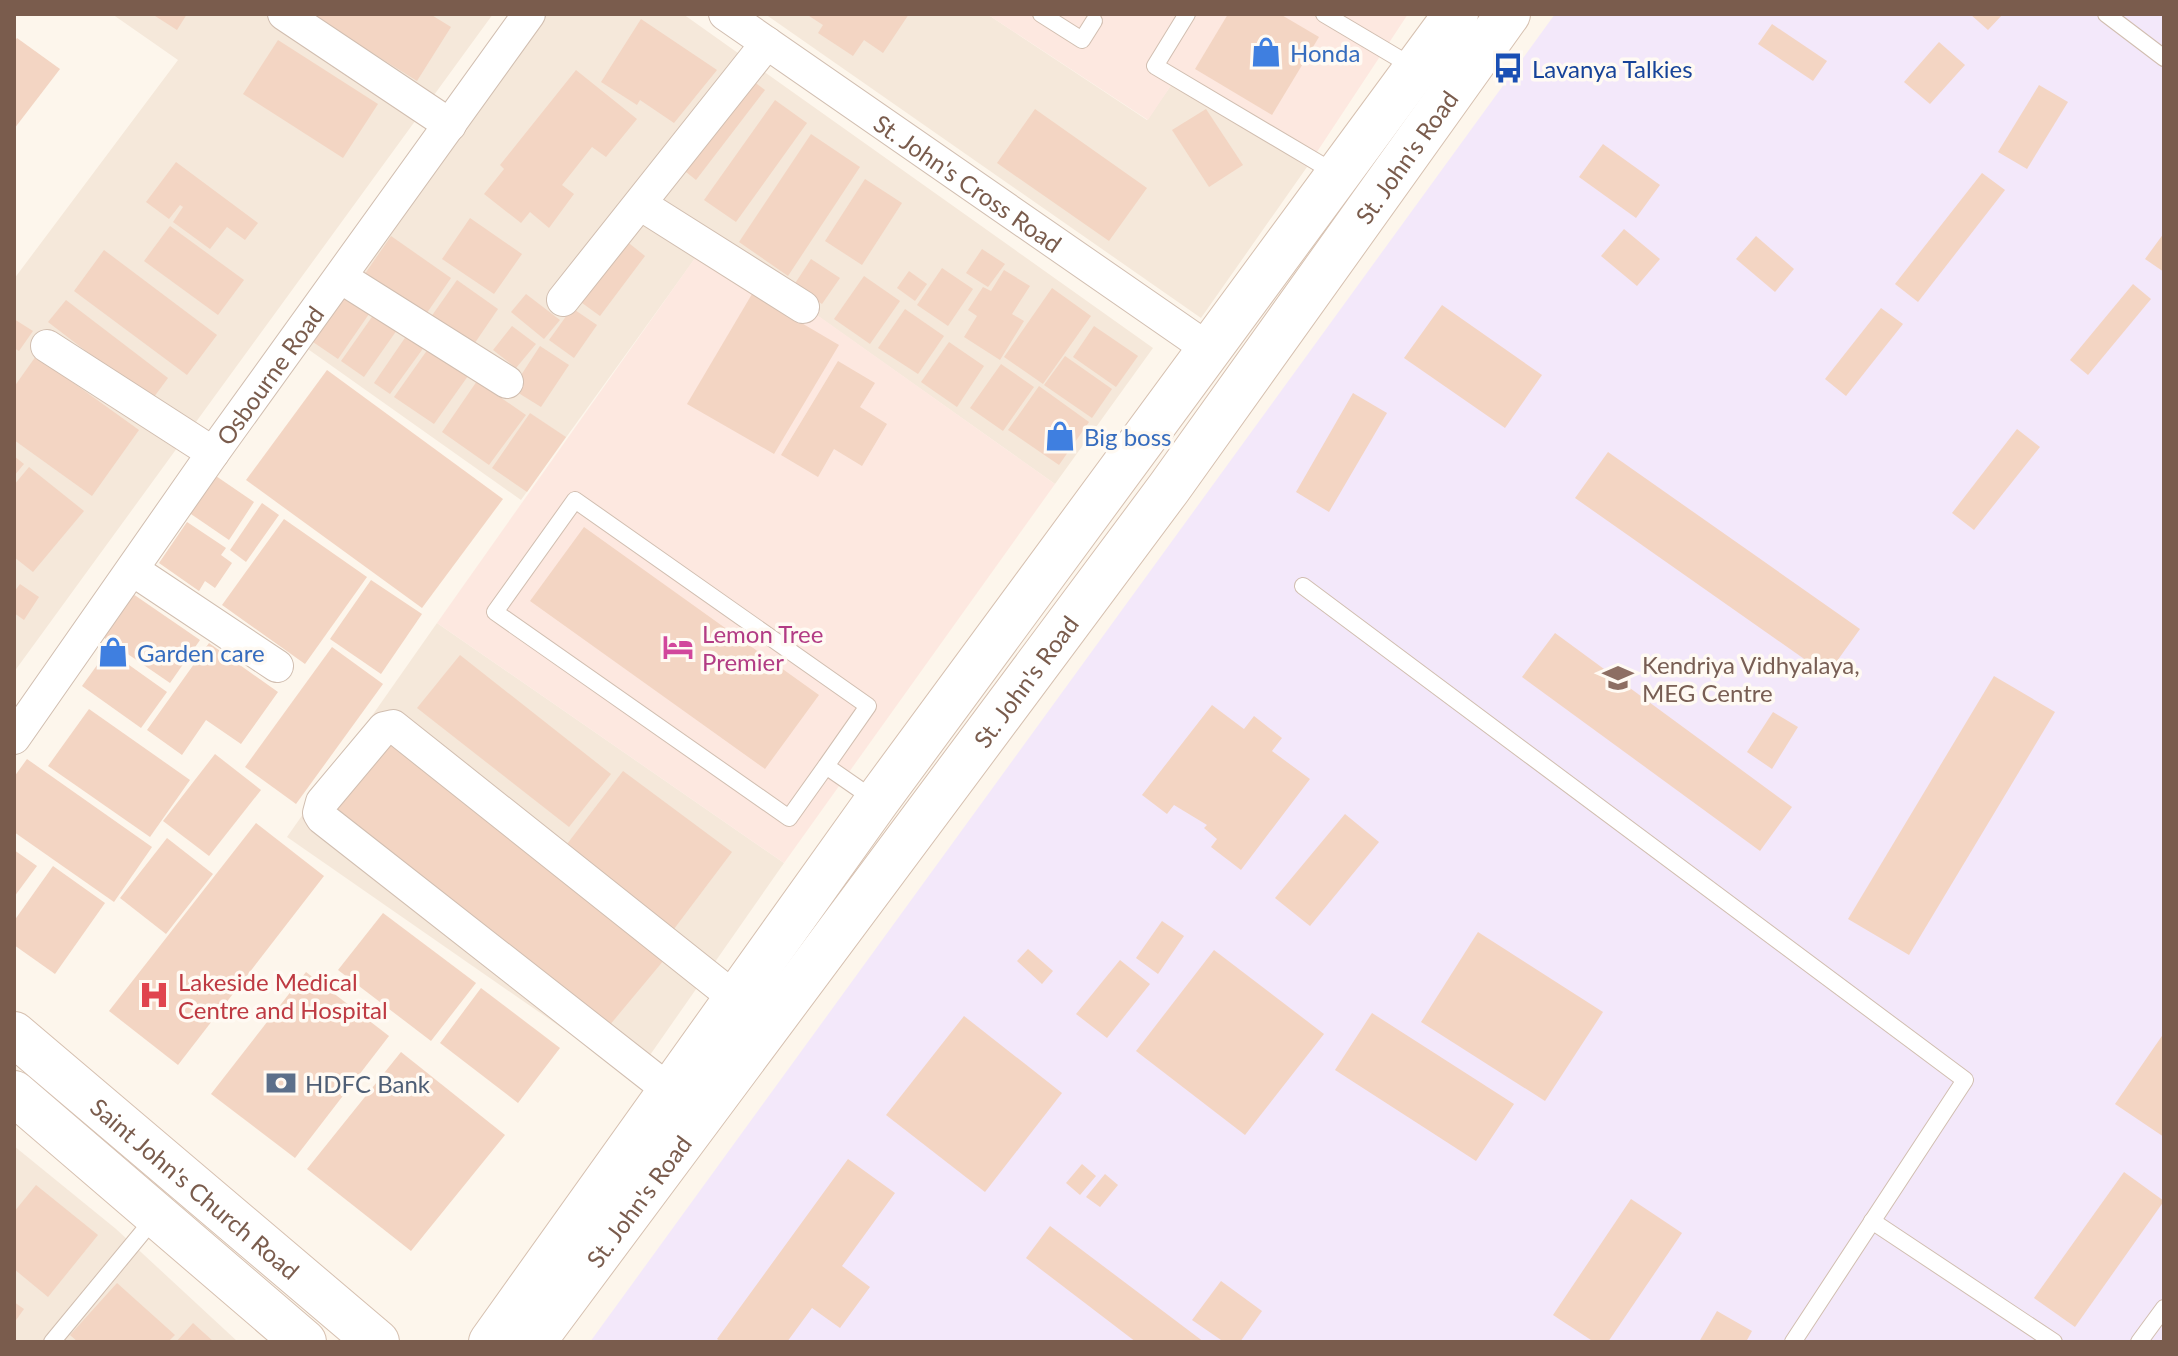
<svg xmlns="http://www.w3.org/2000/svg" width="2178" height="1356" viewBox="0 0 2178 1356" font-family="Lato,sans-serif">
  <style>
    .residential { fill: #f5e8da }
    .commercial { fill: #fde8e0 }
    .education { fill: #f3e8fa }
    .building { fill: #f3d5c3 }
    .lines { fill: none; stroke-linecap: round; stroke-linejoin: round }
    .service-casing { stroke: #d1beb0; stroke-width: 18 }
    .minor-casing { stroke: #d1beb0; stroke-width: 34 }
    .secondary-casing { stroke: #d6c0b0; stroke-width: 46 }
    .service { stroke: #fff; stroke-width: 16 }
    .minor { stroke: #fff; stroke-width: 32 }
    .secondary { stroke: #fff; stroke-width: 44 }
    .labels { text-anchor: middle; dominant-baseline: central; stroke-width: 7; stroke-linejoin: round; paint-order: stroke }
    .shop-label { font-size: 24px; fill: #366cbe; stroke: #fffaf3; text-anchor: start }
    .transit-label { font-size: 24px; fill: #164399; stroke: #fffaf3; text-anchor: start }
    .street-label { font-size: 24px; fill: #7a5c4d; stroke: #fffaf3 }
    .hotel-label { font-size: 24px; fill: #b23c85; stroke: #fffaf3; text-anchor: start }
    .education-label { font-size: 24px; fill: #785e54; stroke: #fffaf3; text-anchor: start }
    .health-label { font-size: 24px; fill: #be3a42; stroke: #fffaf3; text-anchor: start }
    .service-label { font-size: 24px; fill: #4e5e75; stroke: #fffaf3; text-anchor: start }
  </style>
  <rect width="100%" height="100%" fill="#fdf6ec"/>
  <!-- residential -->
  <g class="residential">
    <polygon points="112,14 493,14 14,672 14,279 178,60"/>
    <polygon points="544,14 683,14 1153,348 1055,484 709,239 521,500 305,347"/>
    <polygon points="765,14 987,14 1147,120 1174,81 1307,167 1201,318"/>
    <polygon points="437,623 784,863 634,1078 287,837"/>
    <polygon points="14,1146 116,1229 238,1342 14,1342"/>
  </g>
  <!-- commercial -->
  <g class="commercial">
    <polygon points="987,14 1408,14 1307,167 1174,81 1148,120"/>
    <polygon points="709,238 1055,484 784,863 437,623"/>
  </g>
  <!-- education -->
  <polygon class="education" points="1555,14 2164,14 2164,1342 590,1342"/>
  <!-- building -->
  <g class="building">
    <polygon points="152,14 187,14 177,30"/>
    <polygon points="310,14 430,14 451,27 417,81"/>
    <polygon points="806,14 909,14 883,53 864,40 853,56 818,33 823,25"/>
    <polygon points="1228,14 1280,14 1319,37 1272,115 1195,69"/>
    <polygon points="1970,14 2003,14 1988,30"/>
    <polygon points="641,19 717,70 674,123 640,100 637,105 601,82"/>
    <polygon points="1772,24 1827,61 1813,81 1758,44"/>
    <polygon points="17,38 60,69 14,129 14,42"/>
    <polygon points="278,40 378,104 343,158 243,94"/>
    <polygon points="1939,42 1965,65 1930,104 1904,82"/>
    <polygon points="576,70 637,119 606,157 592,147 562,185 574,194 549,228 530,212 521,223 484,194 504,169 500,165"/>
    <polygon points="749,78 765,90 696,180 681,168"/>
    <polygon points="2039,85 2068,102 2027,169 1998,152"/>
    <polygon points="775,100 807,123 736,222 704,200"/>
    <polygon points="1035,109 1147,188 1109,241 997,163"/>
    <polygon points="1206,109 1243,165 1209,187 1172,130"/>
    <polygon points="811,134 860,167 788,276 739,242"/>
    <polygon points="1603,144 1660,185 1636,218 1579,177"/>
    <polygon points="176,162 258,223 245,240 227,227 210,249 173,222 183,207 180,205 169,219 146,202"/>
    <polygon points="1982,173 2005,190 1918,302 1895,284"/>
    <polygon points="865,179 902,203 862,265 825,241"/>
    <polygon points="470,218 522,254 494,294 442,259"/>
    <polygon points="170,226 244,280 218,315 144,261"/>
    <polygon points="1624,229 1660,259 1637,286 1601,256"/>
    <polygon points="2164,233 2164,272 2145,259"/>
    <polygon points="391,236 451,278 420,323 360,281"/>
    <polygon points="1756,236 1794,269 1775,292 1736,259"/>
    <polygon points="625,240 645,256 600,316 578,300"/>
    <polygon points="982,249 1005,264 988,287 966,273"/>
    <polygon points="104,250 217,335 187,375 74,291"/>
    <polygon points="811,259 840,278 822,304 794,285"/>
    <polygon points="942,268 973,289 948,326 917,305"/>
    <polygon points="1004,270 1030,286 1012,314 1024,321 1000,360 964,337 977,316 968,310 983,287 991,291"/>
    <polygon points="909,271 927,284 915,301 897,288"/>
    <polygon points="864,276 900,301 870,344 834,319"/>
    <polygon points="457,280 498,309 468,353 426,324"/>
    <polygon points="2133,284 2151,299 2088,375 2070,360"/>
    <polygon points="1052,288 1091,316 1043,384 1004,357"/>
    <polygon points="526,294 560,320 544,339 511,312"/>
    <polygon points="752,294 839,345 774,454 687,404"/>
    <polygon points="345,297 369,314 338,359 313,342"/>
    <polygon points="66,300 168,378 151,401 48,322"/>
    <polygon points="1442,305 1542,375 1505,428 1404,358"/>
    <polygon points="572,308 597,325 574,358 549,340"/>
    <polygon points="1881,308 1903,324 1846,396 1825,379"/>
    <polygon points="905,309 944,336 918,374 878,348"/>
    <polygon points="374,314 397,330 364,377 341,361"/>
    <polygon points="14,319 33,331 19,351 14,348"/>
    <polygon points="512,326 536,344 516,368 493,350"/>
    <polygon points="1094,326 1138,356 1116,387 1073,357"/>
    <polygon points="409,332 427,343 390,394 374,383"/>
    <polygon points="949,342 984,366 957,407 921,382"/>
    <polygon points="540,346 569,365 541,407 512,389"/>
    <polygon points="428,349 468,376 434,424 394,397"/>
    <polygon points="36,356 139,430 92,496 14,440 14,387"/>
    <polygon points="1065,356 1112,389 1092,418 1044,385"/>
    <polygon points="838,361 875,383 860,407 887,424 862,466 834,449 818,477 781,455"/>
    <polygon points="1001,364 1034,387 1003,431 970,408"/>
    <polygon points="327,370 503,499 422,608 246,480"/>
    <polygon points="477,381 526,415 489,465 442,432"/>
    <polygon points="1039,386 1089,422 1059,465 1008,430"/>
    <polygon points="1353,393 1387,413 1329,512 1296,492"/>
    <polygon points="530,413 566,437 527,492 492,468"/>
    <polygon points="2017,429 2040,447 1974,530 1952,513"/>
    <polygon points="1608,452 1860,629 1827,675 1575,498"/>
    <polygon points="14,456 24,464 14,476"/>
    <polygon points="29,467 84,511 33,572 14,557 14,485"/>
    <polygon points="213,474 254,502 229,540 188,512"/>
    <polygon points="262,503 279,515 246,562 230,550"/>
    <polygon points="284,519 367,577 305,664 222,605"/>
    <polygon points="187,522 226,548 221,555 232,563 215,588 205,581 199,591 159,563"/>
    <polygon points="584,527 819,695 765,769 530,601"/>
    <polygon points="371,580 422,614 381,674 330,639"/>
    <polygon points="20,584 39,597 24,620 14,613 14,592"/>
    <polygon points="133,594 200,640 170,683 103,637"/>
    <polygon points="1555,633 1792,807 1760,851 1522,677"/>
    <polygon points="209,643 278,692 241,744 206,720 182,755 147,730"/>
    <polygon points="332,647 383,684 296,804 245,767"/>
    <polygon points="108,650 167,692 141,728 82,686"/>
    <polygon points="460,655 611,774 569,827 417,708"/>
    <polygon points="1994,676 2055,712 1909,955 1848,919"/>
    <polygon points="1212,705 1244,729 1254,716 1282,738 1272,751 1310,779 1241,870 1211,847 1217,839 1204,828 1207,825 1174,805 1167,814 1142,795"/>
    <polygon points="89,709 190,780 150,837 48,766"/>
    <polygon points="1773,712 1798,727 1772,769 1747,752"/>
    <polygon points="386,734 664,960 604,1032 327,806"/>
    <polygon points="215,754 261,790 209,856 163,821"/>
    <polygon points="27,759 152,847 114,902 14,832 14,777"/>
    <polygon points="623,771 732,852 674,929 564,848"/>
    <polygon points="1345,814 1379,842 1310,926 1275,898"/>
    <polygon points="256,823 324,876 178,1065 109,1011"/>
    <polygon points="167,838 213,874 166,934 120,898"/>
    <polygon points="14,850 37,866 14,897"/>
    <polygon points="53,866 105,903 55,974 14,945 14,921"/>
    <polygon points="383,913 476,983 431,1041 338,970"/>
    <polygon points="1162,921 1184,936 1158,974 1136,958"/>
    <polygon points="1478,932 1603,1012 1545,1101 1421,1022"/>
    <polygon points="1028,949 1053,971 1042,984 1017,961"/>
    <polygon points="1214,950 1324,1034 1245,1135 1136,1051"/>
    <polygon points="1120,960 1150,984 1107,1038 1076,1014"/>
    <polygon points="306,972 389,1036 295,1158 211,1094"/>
    <polygon points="481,988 560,1048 518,1103 440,1043"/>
    <polygon points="1372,1013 1514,1104 1476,1161 1335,1070"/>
    <polygon points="964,1016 1062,1093 985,1192 886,1115"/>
    <polygon points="2164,1033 2164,1137 2115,1104"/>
    <polygon points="401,1052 505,1135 411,1251 307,1169"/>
    <polygon points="848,1159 895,1193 842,1266 870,1287 840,1328 812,1308 787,1342 721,1342 717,1339"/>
    <polygon points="1082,1164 1096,1176 1080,1195 1066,1183"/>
    <polygon points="2124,1172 2164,1201 2075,1327 2034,1298"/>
    <polygon points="1105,1174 1118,1185 1100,1207 1086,1197"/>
    <polygon points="36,1185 98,1235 48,1297 14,1269 14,1212"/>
    <polygon points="1631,1199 1682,1233 1608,1342 1594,1342 1553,1315"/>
    <polygon points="1050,1226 1204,1342 1136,1342 1026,1258"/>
    <polygon points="1221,1281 1262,1311 1240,1342 1224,1342 1192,1320"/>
    <polygon points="117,1283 175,1335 168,1342 78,1342 70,1335"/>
    <polygon points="14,1302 24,1309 14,1323"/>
    <polygon points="1717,1311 1752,1331 1746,1342 1699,1342"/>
    <polygon points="193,1323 214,1342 176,1342"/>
  </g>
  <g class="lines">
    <!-- service casing -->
    <g class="service-casing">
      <g id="service">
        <polyline points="1041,14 1082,40 1094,21"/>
        <polyline points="1187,14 1155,66 1337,174"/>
        <polyline points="1324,14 1415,68"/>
        <polyline points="2106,14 2164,58"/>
        <polyline points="1303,586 1965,1080 1793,1342"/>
        <polyline points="826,766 789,818 495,612 575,500 868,706 826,766 875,800"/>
        <polyline points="1872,1221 2054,1342"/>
        <polyline points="52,1342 156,1216"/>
        <polyline points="2139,1342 2164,1308"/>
      </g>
    </g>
    <!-- minor casing -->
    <g class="minor-casing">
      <g id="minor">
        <polyline points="284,14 450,125"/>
        <path id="s1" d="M725,14L1210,350"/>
        <polyline points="640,204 803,307"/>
        <polyline points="342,278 507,382"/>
        <polyline points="563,300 767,43"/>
        <polyline points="47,346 213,453"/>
        <polyline points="133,570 277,666"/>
        <path id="s2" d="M14,738L213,453L529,14"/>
        <polyline points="670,1091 322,818 319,813 322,802 384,728 393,726 736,999"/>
      </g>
    </g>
    <!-- secondary casing -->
    <g class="secondary-casing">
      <g id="secondary">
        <path id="s3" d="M14,1034L377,1342"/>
        <polyline points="14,1093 304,1342"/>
        <polyline points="491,1342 877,801 1456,14"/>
        <path id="s4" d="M533,1342L1169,488L1508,14"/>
      </g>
    </g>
    <!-- service -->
    <use href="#service" class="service"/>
    <!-- minor -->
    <use href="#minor" class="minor"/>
    <!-- secondary -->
    <use href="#secondary" class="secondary"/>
  </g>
  <!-- icons -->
  <defs>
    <g id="shop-bare" transform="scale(2.4)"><path d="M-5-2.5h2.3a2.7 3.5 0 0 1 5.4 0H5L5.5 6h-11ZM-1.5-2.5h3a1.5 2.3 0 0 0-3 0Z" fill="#3f7fe0" stroke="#fffaf3" stroke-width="2.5" paint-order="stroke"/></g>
    <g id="bus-bare" transform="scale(2.4)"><path d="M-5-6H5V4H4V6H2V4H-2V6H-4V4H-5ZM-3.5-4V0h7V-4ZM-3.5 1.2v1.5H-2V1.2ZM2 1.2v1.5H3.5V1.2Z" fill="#1a4fb4" stroke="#fffaf3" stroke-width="2.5" paint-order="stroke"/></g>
    <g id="hotel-bare" transform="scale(2.4)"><path d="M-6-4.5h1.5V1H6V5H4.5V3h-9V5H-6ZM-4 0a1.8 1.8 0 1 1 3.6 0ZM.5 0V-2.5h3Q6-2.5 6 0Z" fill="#d1479c" stroke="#fffaf3" stroke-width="2.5" paint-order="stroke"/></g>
    <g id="school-bare" transform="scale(2.4)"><path d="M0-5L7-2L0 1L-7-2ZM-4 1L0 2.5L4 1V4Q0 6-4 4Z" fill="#8d6e63" stroke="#fffaf3" stroke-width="2.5" paint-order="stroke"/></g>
    <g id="hospital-bare" transform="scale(2.4)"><path d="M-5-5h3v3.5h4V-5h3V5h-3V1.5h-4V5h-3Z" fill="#e0444e" stroke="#fffaf3" stroke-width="2.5" paint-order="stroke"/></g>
    <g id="bank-bare" transform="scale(2.4)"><path d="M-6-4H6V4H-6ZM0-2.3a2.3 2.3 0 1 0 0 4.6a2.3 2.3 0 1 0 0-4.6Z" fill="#5c6f8a" stroke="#fffaf3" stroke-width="2.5" paint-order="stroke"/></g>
  </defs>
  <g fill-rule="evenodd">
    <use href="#shop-bare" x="1266" y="52"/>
    <use href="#bus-bare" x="1508" y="68"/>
    <use href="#shop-bare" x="1060" y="436"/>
    <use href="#hotel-bare" x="678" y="647"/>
    <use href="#shop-bare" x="113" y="652"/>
    <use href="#school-bare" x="1618" y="678"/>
    <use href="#hospital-bare" x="154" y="995"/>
    <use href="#bank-bare" x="281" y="1083"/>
  </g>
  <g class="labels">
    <!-- shop labels -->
    <g class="shop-label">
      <text x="1290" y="52">Honda</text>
      <text x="1084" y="436">Big boss</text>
      <text x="137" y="652">Garden care</text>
    </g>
    <!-- transit labels -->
    <g class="transit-label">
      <text x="1532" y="68">Lavanya Talkies</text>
    </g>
    <!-- street labels -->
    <g class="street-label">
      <text stroke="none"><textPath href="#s4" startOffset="1472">St. John's Road</textPath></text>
      <text stroke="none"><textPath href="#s1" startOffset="296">St. John's Cross Road</textPath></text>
      <text stroke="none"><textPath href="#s2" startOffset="444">Osbourne Road</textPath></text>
      <text stroke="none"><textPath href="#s4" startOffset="824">St. John's Road</textPath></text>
      <text stroke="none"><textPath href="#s3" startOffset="238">Saint John's Church Road</textPath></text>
      <text stroke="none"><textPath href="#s4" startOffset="176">St. John's Road</textPath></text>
    </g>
    <!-- hotel labels -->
    <g class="hotel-label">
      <text x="702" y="633">Lemon Tree<tspan x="702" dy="28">Premier</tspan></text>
    </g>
    <!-- education labels -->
    <g class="education-label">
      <text x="1642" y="664">Kendriya Vidhyalaya,<tspan x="1642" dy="28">MEG Centre</tspan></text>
    </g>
    <!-- health labels -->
    <g class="health-label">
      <text x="178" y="981">Lakeside Medical<tspan x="178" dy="28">Centre and Hospital</tspan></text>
    </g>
    <!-- service labels -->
    <g class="service-label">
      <text x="305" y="1083">HDFC Bank</text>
    </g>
  </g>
  <!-- border -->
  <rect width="2178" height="1356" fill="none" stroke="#7a5c4d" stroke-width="32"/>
</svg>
